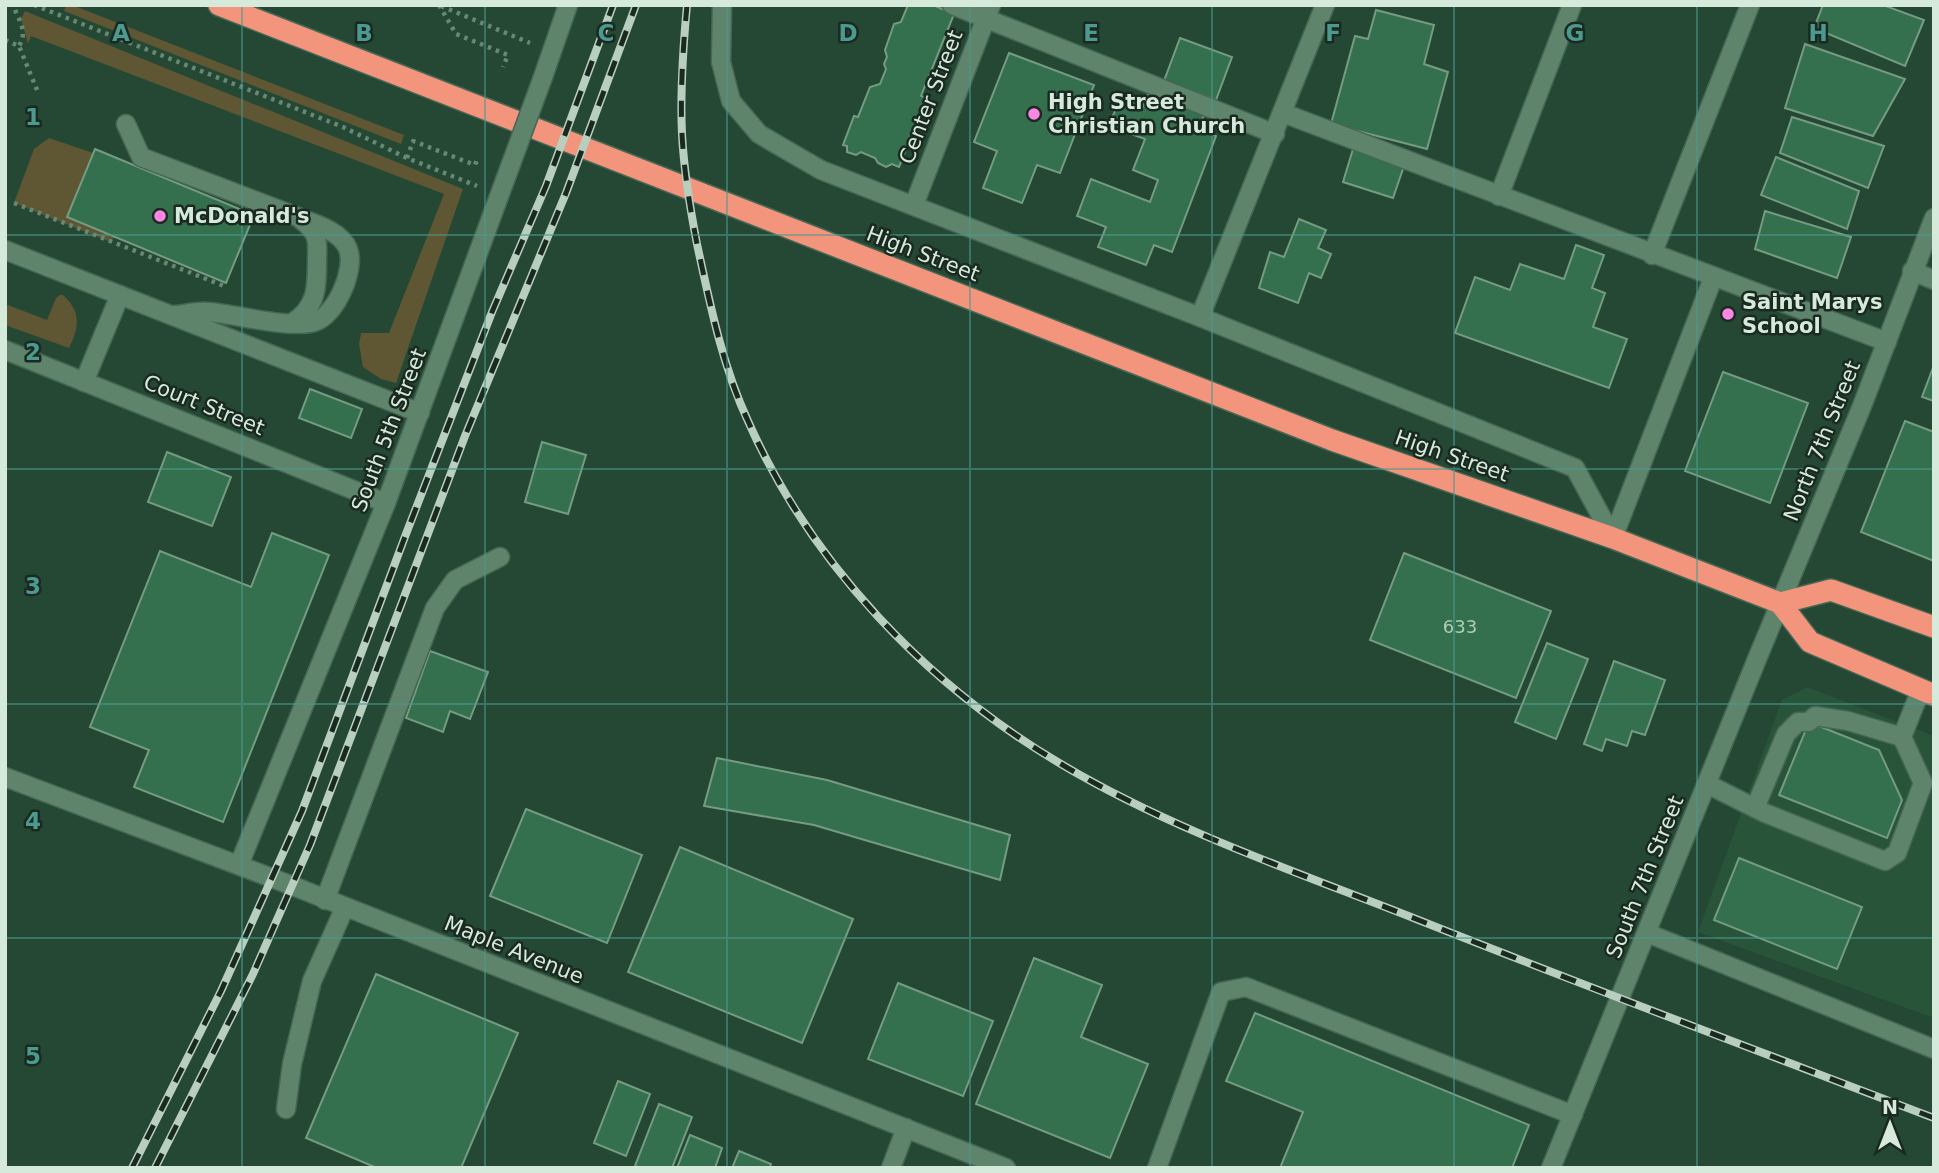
<svg xmlns="http://www.w3.org/2000/svg" width="1939" height="1173" viewBox="0 0 1939 1173" font-family="'DejaVu Sans',sans-serif">
  <style>
    .built { fill: #28543a }
    .green { fill: #5f5633 }
    .building { fill: #34704d; stroke: #759c83; stroke-width: 2 }
    .lines { fill: none; stroke-linecap: round; stroke-linejoin: round }
    .minor-casing { stroke: #466654; stroke-width: 21 }
    .highway-casing { stroke: #466654; stroke-width: 24 }
    .path { stroke: #698775; stroke-width: 4.5; stroke-dasharray: 3.5 5; stroke-linecap: butt }
    .minor { stroke: #5f846c; stroke-width: 18 }
    .highway { stroke: #f2957c; stroke-width: 21 }
    .rail-casing { stroke: #b8cfc0; stroke-width: 8 }
    .rail { stroke: #1b2a20; stroke-width: 5; stroke-dasharray: 16; stroke-linecap: butt }
    .minor-bridge-casing { stroke: #466654; stroke-width: 21; stroke-linecap: butt }
    .minor-bridge { stroke: #5f846c; stroke-width: 18 }
    .grid { fill: none; stroke: #4b998f; stroke-width: 2; stroke-opacity: 0.55 }
    .poi-dot { fill: #fc86e3; stroke: #1b2a20; stroke-width: 2.5 }
    .labels { text-anchor: middle; dominant-baseline: central; stroke-width: 5; stroke-linejoin: round; paint-order: stroke }
    .number-label { font-size: 18px; fill: #aeccb8 }
    .street-label { font-size: 21px; fill: #d6eadc; stroke: #1b2a20 }
    .poi-label { font-size: 21px; font-weight: bold; fill: #d6eadc; stroke: #1b2a20; text-anchor: start }
    .grid-label { font-size: 23px; text-anchor: middle; font-weight: bold; fill: #4b998f; stroke: #1b2a20; stroke-width: 5; stroke-linejoin: round; paint-order: stroke }
  </style>
  <rect width="100%" height="100%" fill="#244833"/>
  <!-- built -->
  <polygon class="built" points="1807,687 1934,736 1934,1018 1698,932 1782,700"/>
  <!-- green -->
  <g class="green">
    <polygon points="66,5 72,5 404,135 401,144 64,11"/>
    <polygon points="25,11 463,189 396,383 381,379 363,367 359,344 361,333 389,333 444,194 31,36 28,44 21,19"/>
    <polygon points="49,138 93,153 67,217 116,237 108,241 14,203 34,149"/>
    <path d="M60,295H63C82,312 79,328 69,348L5,325V304L47,320L56,298Z"/>
  </g>
  <!-- building -->
  <g class="building">
    <polygon points="908,5 933,5 954,14 921,96 927,98 913,132 915,138 912,147 907,147 899,167 892,164 886,167 878,163 875,158 861,152 856,155 847,152 847,146 843,145 854,116 858,117 870,87 880,84 886,69 884,64 887,57 885,50 894,24 901,22"/>
    <polygon points="1823,5 1883,5 1924,20 1905,66 1814,28"/>
    <polygon points="1376,10 1434,25 1424,64 1448,72 1427,149 1331,124 1355,36 1368,39"/>
    <polygon points="1180,38 1232,57 1216,100 1164,81"/>
    <polygon points="1805,44 1905,79 1873,136 1785,108"/>
    <polygon points="1009,53 1094,85 1060,173 1037,165 1022,203 983,188 997,151 974,142"/>
    <polygon points="1149,91 1205,113 1198,129 1216,136 1172,252 1154,245 1146,265 1098,247 1106,227 1077,216 1091,179 1150,202 1158,180 1133,170 1145,139 1109,126 1120,98 1143,107"/>
    <polygon points="1792,117 1884,146 1868,188 1780,153"/>
    <polygon points="95,149 254,215 226,283 67,217"/>
    <polygon points="1353,149 1404,166 1393,198 1343,182"/>
    <polygon points="1776,157 1859,191 1847,229 1761,195"/>
    <polygon points="1765,211 1851,237 1837,278 1755,249"/>
    <polygon points="1299,219 1326,230 1318,248 1331,254 1321,278 1309,273 1298,303 1259,288 1270,252 1284,257"/>
    <polygon points="1576,245 1604,255 1592,288 1605,293 1593,327 1627,339 1609,388 1455,333 1475,277 1510,290 1520,264 1564,279"/>
    <polygon points="1934,365 1934,401 1922,397"/>
    <polygon points="1723,372 1808,403 1770,503 1685,471"/>
    <polygon points="310,389 362,409 351,438 299,418"/>
    <polygon points="1905,421 1934,432 1934,561 1861,532"/>
    <polygon points="542,442 586,455 568,514 525,502"/>
    <polygon points="167,452 231,477 212,526 148,502"/>
    <polygon points="272,533 329,555 223,822 134,787 149,750 90,727 160,551 251,587"/>
    <polygon points="1404,553 1551,611 1516,698 1370,640"/>
    <polygon points="1547,643 1588,659 1556,739 1515,722"/>
    <polygon points="430,651 488,672 470,719 450,711 443,732 406,718"/>
    <polygon points="1614,661 1665,680 1645,735 1632,731 1627,746 1606,739 1602,751 1584,744"/>
    <polygon points="1809,722 1879,750 1902,800 1887,838 1779,795"/>
    <polygon points="717,758 827,780 1010,835 1000,880 814,825 704,806"/>
    <polygon points="526,809 642,855 607,943 490,896"/>
    <polygon points="680,847 853,919 802,1043 628,972"/>
    <polygon points="1739,858 1862,907 1837,969 1714,920"/>
    <polygon points="1034,958 1102,985 1081,1037 1148,1064 1110,1158 976,1104"/>
    <polygon points="376,974 518,1033 461,1168 377,1168 306,1138"/>
    <polygon points="898,983 993,1021 963,1096 868,1059"/>
    <polygon points="1255,1013 1529,1125 1512,1168 1280,1168 1303,1112 1226,1081"/>
    <polygon points="618,1081 650,1094 626,1156 594,1143"/>
    <polygon points="659,1104 692,1117 672,1168 641,1168 635,1166"/>
    <polygon points="690,1135 722,1148 715,1168 677,1168"/>
    <polygon points="739,1151 771,1164 770,1168 732,1168"/>
  </g>
  <g class="lines">
    <!-- minor casing -->
    <g class="minor-casing">
      <g id="minor">
        <polyline points="722,5 721,62 731,101 759,134 821,170 1200,317 1575,468 1613,538"/>
        <polyline points="952,5 1275,134"/>
        <polyline points="543,77 568,5"/>
        <polyline points="1283,113 1887,342"/>
        <path d="M126,124L141,157L298,217C305,223 314,229 316,238C318,244 317,253 317,260C317,288 317,307 292,323"/>
        <polyline points="1499,196 1572,5"/>
        <polyline points="914,205 991,5"/>
        <polyline points="5,250 420,413"/>
        <polyline points="1652,255 1750,5"/>
        <polyline points="1912,271 1934,280"/>
        <path d="M175,315C186,314 197,311 208,312C236,314 288,329 314,322C336,316 356,269 348,249C342,233 319,225 305,220"/>
        <polyline points="1200,317 1325,5"/>
        <polyline points="5,350 386,503"/>
        <polyline points="84,382 120,295"/>
        <polyline points="1613,538 1713,278"/>
        <polyline points="5,777 293,886 1006,1168"/>
        <polyline points="1707,784 1765,813 1885,861 1897,853 1923,783 1902,737 1921,689"/>
        <polyline points="1755,808 1786,734 1798,722 1809,722 1815,716 1848,721 1902,737"/>
        <polyline points="239,865 386,503 508,172"/>
        <polyline points="325,900 435,608 455,580 500,557"/>
        <polyline points="1647,933 1934,1049"/>
        <polyline points="286,1109 292,1064 312,981 345,907"/>
        <polyline points="891,1168 906,1128"/>
        <polyline points="1157,1168 1221,992 1246,987 1573,1115"/>
        <polyline points="1551,1168 1757,659 1862,406 1934,218"/>
      </g>
    </g>
    <!-- highway casing -->
    <g class="highway-casing">
      <g id="highway">
        <polyline points="219,5 1332,440 1613,538 1780,603 1810,642 1934,695"/>
        <polyline points="1780,603 1831,590 1934,627"/>
      </g>
    </g>
    <!-- path -->
    <g class="path">
      <polyline points="34,5 343,127 407,158 477,186"/>
      <polyline points="439,5 456,34 508,55 503,67"/>
      <polyline points="441,6 530,43"/>
      <path d="M15,10C21,23 27,33 19,46"/>
      <polyline points="5,40 19,46 37,90"/>
      <polyline points="407,158 413,141 475,165 478,157"/>
      <polyline points="14,203 224,286"/>
    </g>
    <!-- minor -->
    <use href="#minor" class="minor"/>
    <!-- highway -->
    <use href="#highway" class="highway"/>
    <!-- rail casing -->
    <g class="rail-casing">
      <g id="rail">
        <path d="M687,5C683,48 680,92 682,134C684,172 690,208 697,244C710,304 722,365 748,421C811,564 927,685 1061,764C1172,830 1297,872 1416,919C1588,987 1761,1052 1934,1118"/>
        <polyline points="132,1168 221,991 302,811 406,534 492,312 546,186 613,5"/>
        <polyline points="155,1168 253,974 310,845 465,436 566,193 636,5"/>
      </g>
    </g>
    <!-- rail -->
    <use href="#rail" class="rail"/>
    <!-- minor-bridge casing -->
    <g class="minor-bridge-casing">
      <polyline id="minor-bridge" points="508,172 543,77"/>
    </g>
    <!-- minor-bridge -->
    <use href="#minor-bridge" class="minor-bridge"/>
  </g>
  <!-- grid -->
  <path class="grid" d="M242,5V1168M485,5V1168M727,5V1168M970,5V1168M1212,5V1168M1454,5V1168M1697,5V1168M5,235H1934M5,469H1934M5,704H1934M5,938H1934"/>
  <!-- markers -->
  <g class="poi-dot">
    <circle cx="1034" cy="114" r="7"/>
    <circle cx="160" cy="216" r="7"/>
    <circle cx="1728" cy="314" r="7"/>
  </g>
  <g class="labels">
    <!-- number labels -->
    <g class="number-label">
      <text x="1460" y="626">633</text>
    </g>
    <!-- street labels -->
    <g class="street-label">
      <text transform="translate(931 97) rotate(-69)">Center Street</text>
      <text transform="translate(923 254) rotate(21)">High Street</text>
      <text transform="translate(204 405) rotate(22)">Court Street</text>
      <text transform="translate(389 430) rotate(-69)">South 5th Street</text>
      <text transform="translate(1822 441) rotate(-68)">North 7th Street</text>
      <text transform="translate(1452 456) rotate(19)">High Street</text>
      <text transform="translate(1645 877) rotate(-68)">South 7th Street</text>
      <text transform="translate(514 950) rotate(22)">Maple Avenue</text>
    </g>
    <!-- poi labels -->
    <g class="poi-label">
      <text x="1048" y="102">High Street<tspan x="1048" dy="24">Christian Church</tspan></text>
      <text x="174" y="216">McDonald's</text>
      <text x="1742" y="302">Saint Marys<tspan x="1742" dy="24">School</tspan></text>
    </g>
  </g>
  <g class="grid-label">
    <text x="121" y="41">A</text>
    <text x="364" y="41">B</text>
    <text x="606" y="41">C</text>
    <text x="848" y="41">D</text>
    <text x="1091" y="41">E</text>
    <text x="1333" y="41">F</text>
    <text x="1575" y="41">G</text>
    <text x="1818" y="41">H</text>
    <text x="33" y="125">1</text>
    <text x="33" y="360">2</text>
    <text x="33" y="594">3</text>
    <text x="33" y="829">4</text>
    <text x="33" y="1064">5</text>
  </g>
  <!-- border -->
  <rect width="1939" height="1173" fill="none" stroke="#d6eadc" stroke-width="14"/>
  <!-- north arrow -->
  <g transform="translate(1890 1124)" stroke="#1b2a20" stroke-width="5" paint-order="stroke">
  <path d="M0-5L12 26L0 18L-12 26Z" fill="#d6eadc"/>
  <text y="-10" font-size="19" font-weight="bold" text-anchor="middle" fill="#d6eadc">N</text>
  </g>
</svg>
